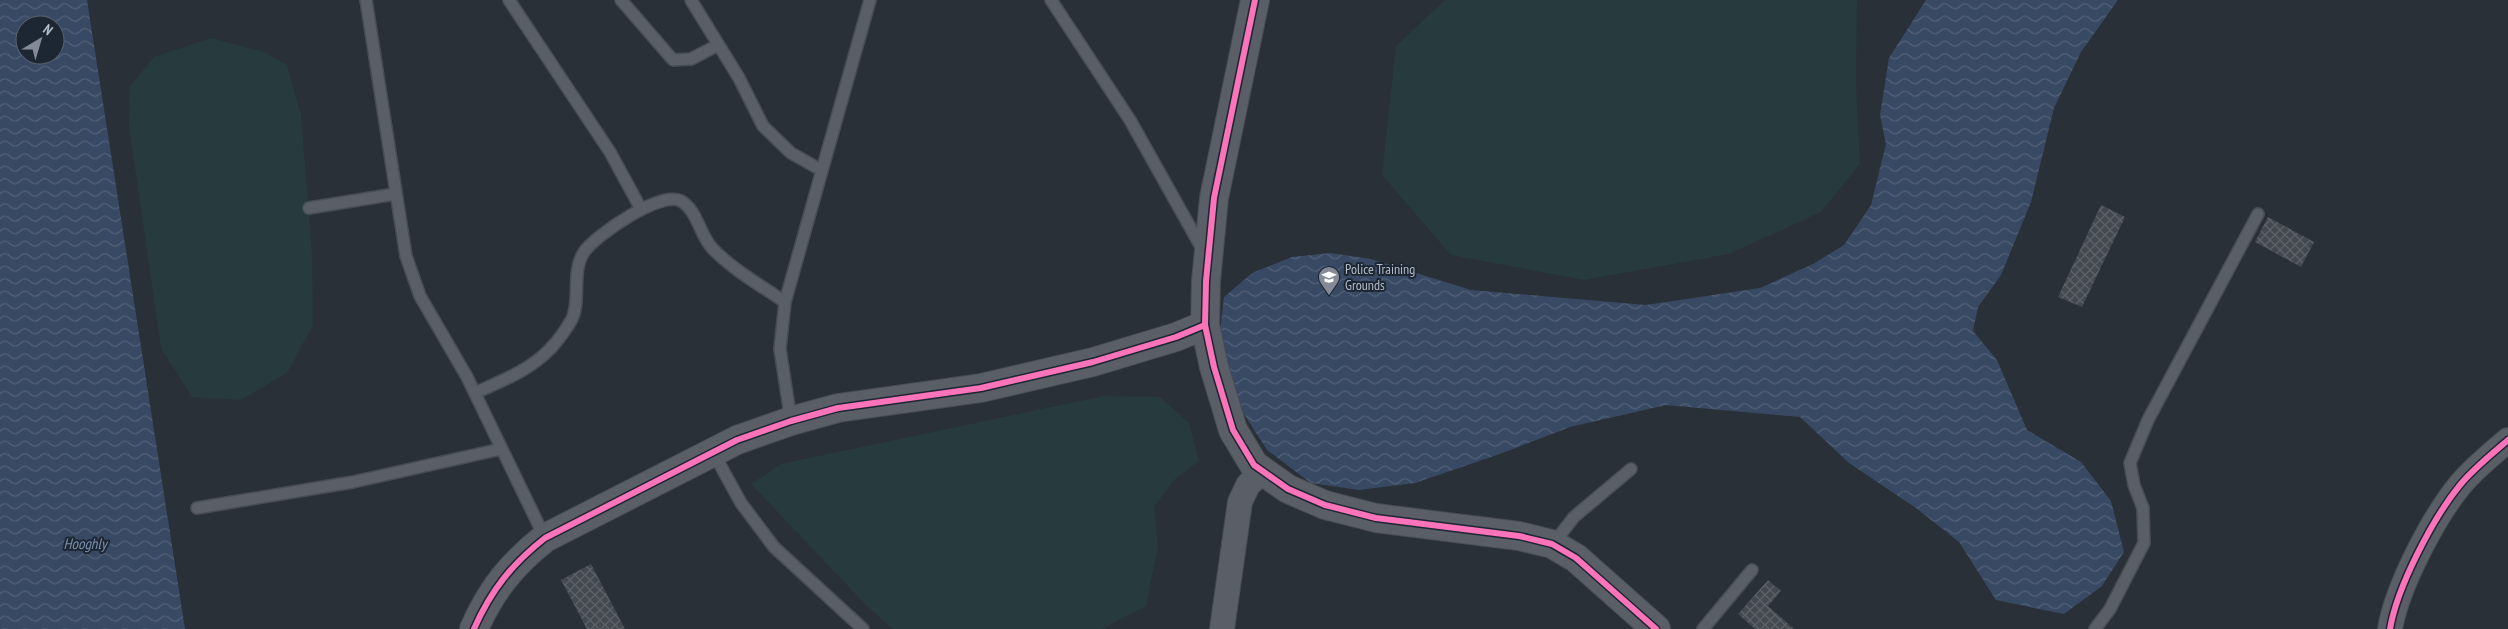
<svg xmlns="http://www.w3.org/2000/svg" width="2508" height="629" viewBox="0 0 2508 629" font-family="'PT Sans Narrow',sans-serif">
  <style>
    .park { fill: #273a3e }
    .water { fill: url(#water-waves); fill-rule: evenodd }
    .building { fill: url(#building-cross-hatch) }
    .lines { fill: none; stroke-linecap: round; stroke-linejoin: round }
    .service-casing { stroke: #484c53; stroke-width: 14 }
    .minor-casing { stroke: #484c53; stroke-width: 26 }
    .tertiary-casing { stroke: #484c53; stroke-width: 30 }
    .service { stroke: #5a5e66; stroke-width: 11 }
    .minor { stroke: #5a5e66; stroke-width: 24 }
    .tertiary { stroke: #5a5e66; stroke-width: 28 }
    .cycleway-casing { stroke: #1d2633; stroke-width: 9 }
    .cycleway { stroke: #fb73b8; stroke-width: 6 }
    .labels { text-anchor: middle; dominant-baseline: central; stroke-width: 4; stroke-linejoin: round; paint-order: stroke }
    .poi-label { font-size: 14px; fill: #b4bcc9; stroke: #1d2633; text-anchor: start }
    .water-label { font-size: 15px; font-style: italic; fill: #7c92b1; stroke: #1d2633 }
  </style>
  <defs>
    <pattern id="water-waves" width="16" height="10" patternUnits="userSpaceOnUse" patternTransform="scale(1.25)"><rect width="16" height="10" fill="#384963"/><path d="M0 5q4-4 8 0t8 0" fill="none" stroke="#526178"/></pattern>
    <pattern id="building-cross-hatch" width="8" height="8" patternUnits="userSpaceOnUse" patternTransform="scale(1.25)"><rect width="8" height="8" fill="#444950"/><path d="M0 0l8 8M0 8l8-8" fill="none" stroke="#5d6168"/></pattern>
  </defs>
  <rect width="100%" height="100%" fill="#2a3038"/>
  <!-- park -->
  <g class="park">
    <polygon points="1445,0 1857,0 1856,84 1860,164 1821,212 1729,254 1584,280 1451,255 1382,175 1396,46"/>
    <polygon points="211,38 264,52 287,65 301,115 312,254 313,325 287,373 241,400 192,397 161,348 129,126 130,86 154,57"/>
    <polygon points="1104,396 1160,397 1189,423 1199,461 1174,480 1154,507 1158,546 1146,606 1102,629 893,629 867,606 751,484 781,464"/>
  </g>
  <!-- water -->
  <g class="water">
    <path d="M0,0H87L185,629H0ZM25,25H55V55H25Z"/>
    <polygon points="1926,0 2118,0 2081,52 2054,108 2031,202 2001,275 1978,307 1973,331 1997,360 2027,430 2081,462 2111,501 2124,552 2102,586 2064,614 1996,600 1959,542 1916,508 1849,463 1800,417 1666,405 1570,427 1497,455 1415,483 1359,490 1311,483 1267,450 1233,397 1220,332 1224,297 1252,273 1292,257 1330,253 1371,259 1471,290 1646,305 1760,288 1813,264 1844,245 1871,205 1886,144 1880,115 1889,58"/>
  </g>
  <!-- building -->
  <g class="building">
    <polygon points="2101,205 2125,217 2082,307 2058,297"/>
    <polygon points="2268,217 2314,242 2301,267 2255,242"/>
    <polygon points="591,564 625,629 587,629 561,580"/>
    <polygon points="1768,580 1781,591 1768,606 1794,629 1755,629 1738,614"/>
  </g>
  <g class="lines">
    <!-- service casing -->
    <g class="service-casing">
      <g id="service">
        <polyline points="366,0 406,256 420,296 467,377 545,538"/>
        <polyline points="509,0 610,152 641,209"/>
        <polyline points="621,0 673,60 691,59 718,45"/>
        <polyline points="691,0 739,78 763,126 791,153 821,170"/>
        <polyline points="1051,0 1130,120 1204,252"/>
        <polyline points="309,208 395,194"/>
        <path d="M475,393C501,381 529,371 550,349C557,342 567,328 572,319C581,300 571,272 584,252C596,235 661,190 681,201C697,210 700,235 712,248C733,270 760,285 785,302"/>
        <polyline points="791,421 780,349 785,302 870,0"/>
        <polyline points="713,452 741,503 774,547 863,629"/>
        <polyline points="197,508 353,482 501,449"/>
        <polyline points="1553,544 1574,517 1631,469"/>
        <polyline points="1703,629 1752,570"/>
        <polyline points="2095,629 2110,609 2144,543 2143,508 2134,485 2130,463 2148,420 2258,214"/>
      </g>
    </g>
    <!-- minor casing -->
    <g class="minor-casing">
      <g id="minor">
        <polyline points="1222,629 1240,502 1248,485 1263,471"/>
        <path d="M2390,629C2397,587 2433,518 2460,485C2474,468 2492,454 2508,440"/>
      </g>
    </g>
    <!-- tertiary casing -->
    <g class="tertiary-casing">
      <g id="tertiary">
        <polyline points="1255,0 1214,198 1206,281 1205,325 1214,367 1233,430 1254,465 1288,489 1325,505 1376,518 1519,536 1552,544 1576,558 1656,629"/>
        <path d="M474,629C491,590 512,564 545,538L737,440L791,421L838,408L981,388L1093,362L1176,337L1205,325"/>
      </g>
    </g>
    <!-- service -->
    <use href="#service" class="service"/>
    <!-- minor -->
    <use href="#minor" class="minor"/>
    <!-- tertiary -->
    <use href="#tertiary" class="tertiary"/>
    <!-- cycleway casing -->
    <g class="cycleway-casing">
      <g id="cycleway">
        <polyline points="1255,0 1214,198 1206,281 1205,325 1214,367 1233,430 1254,465 1288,489 1325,505 1376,518 1519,536 1552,544 1576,558 1656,629"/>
        <path d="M474,629C491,590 512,564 545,538L737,440L791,421L838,408L981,388L1093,362L1176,337L1205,325"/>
        <path d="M2390,629C2397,587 2433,518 2460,485C2474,468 2492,454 2508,440"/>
      </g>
    </g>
    <!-- cycleway -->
    <use href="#cycleway" class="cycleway"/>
  </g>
  <!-- icons -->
  <defs>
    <g id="university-pin" transform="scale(1.125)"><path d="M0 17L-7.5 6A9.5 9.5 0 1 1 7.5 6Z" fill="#848b96" stroke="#1d2633"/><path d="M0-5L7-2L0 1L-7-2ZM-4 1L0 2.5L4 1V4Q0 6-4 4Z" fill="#fff"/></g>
  </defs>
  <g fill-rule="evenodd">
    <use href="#university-pin" x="1329" y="277"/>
  </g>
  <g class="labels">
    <!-- poi labels -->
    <g class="poi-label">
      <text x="1345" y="269">Police Training<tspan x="1345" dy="16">Grounds</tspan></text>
    </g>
    <!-- water labels -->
    <g class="water-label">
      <text x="85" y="543">Hooghly</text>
    </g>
  </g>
  <!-- north arrow -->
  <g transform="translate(40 40) rotate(38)"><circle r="24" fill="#1d2633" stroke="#59626f"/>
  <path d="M0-4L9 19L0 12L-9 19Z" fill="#848b96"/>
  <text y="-8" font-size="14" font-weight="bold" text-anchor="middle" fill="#b4bcc9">N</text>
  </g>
</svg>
